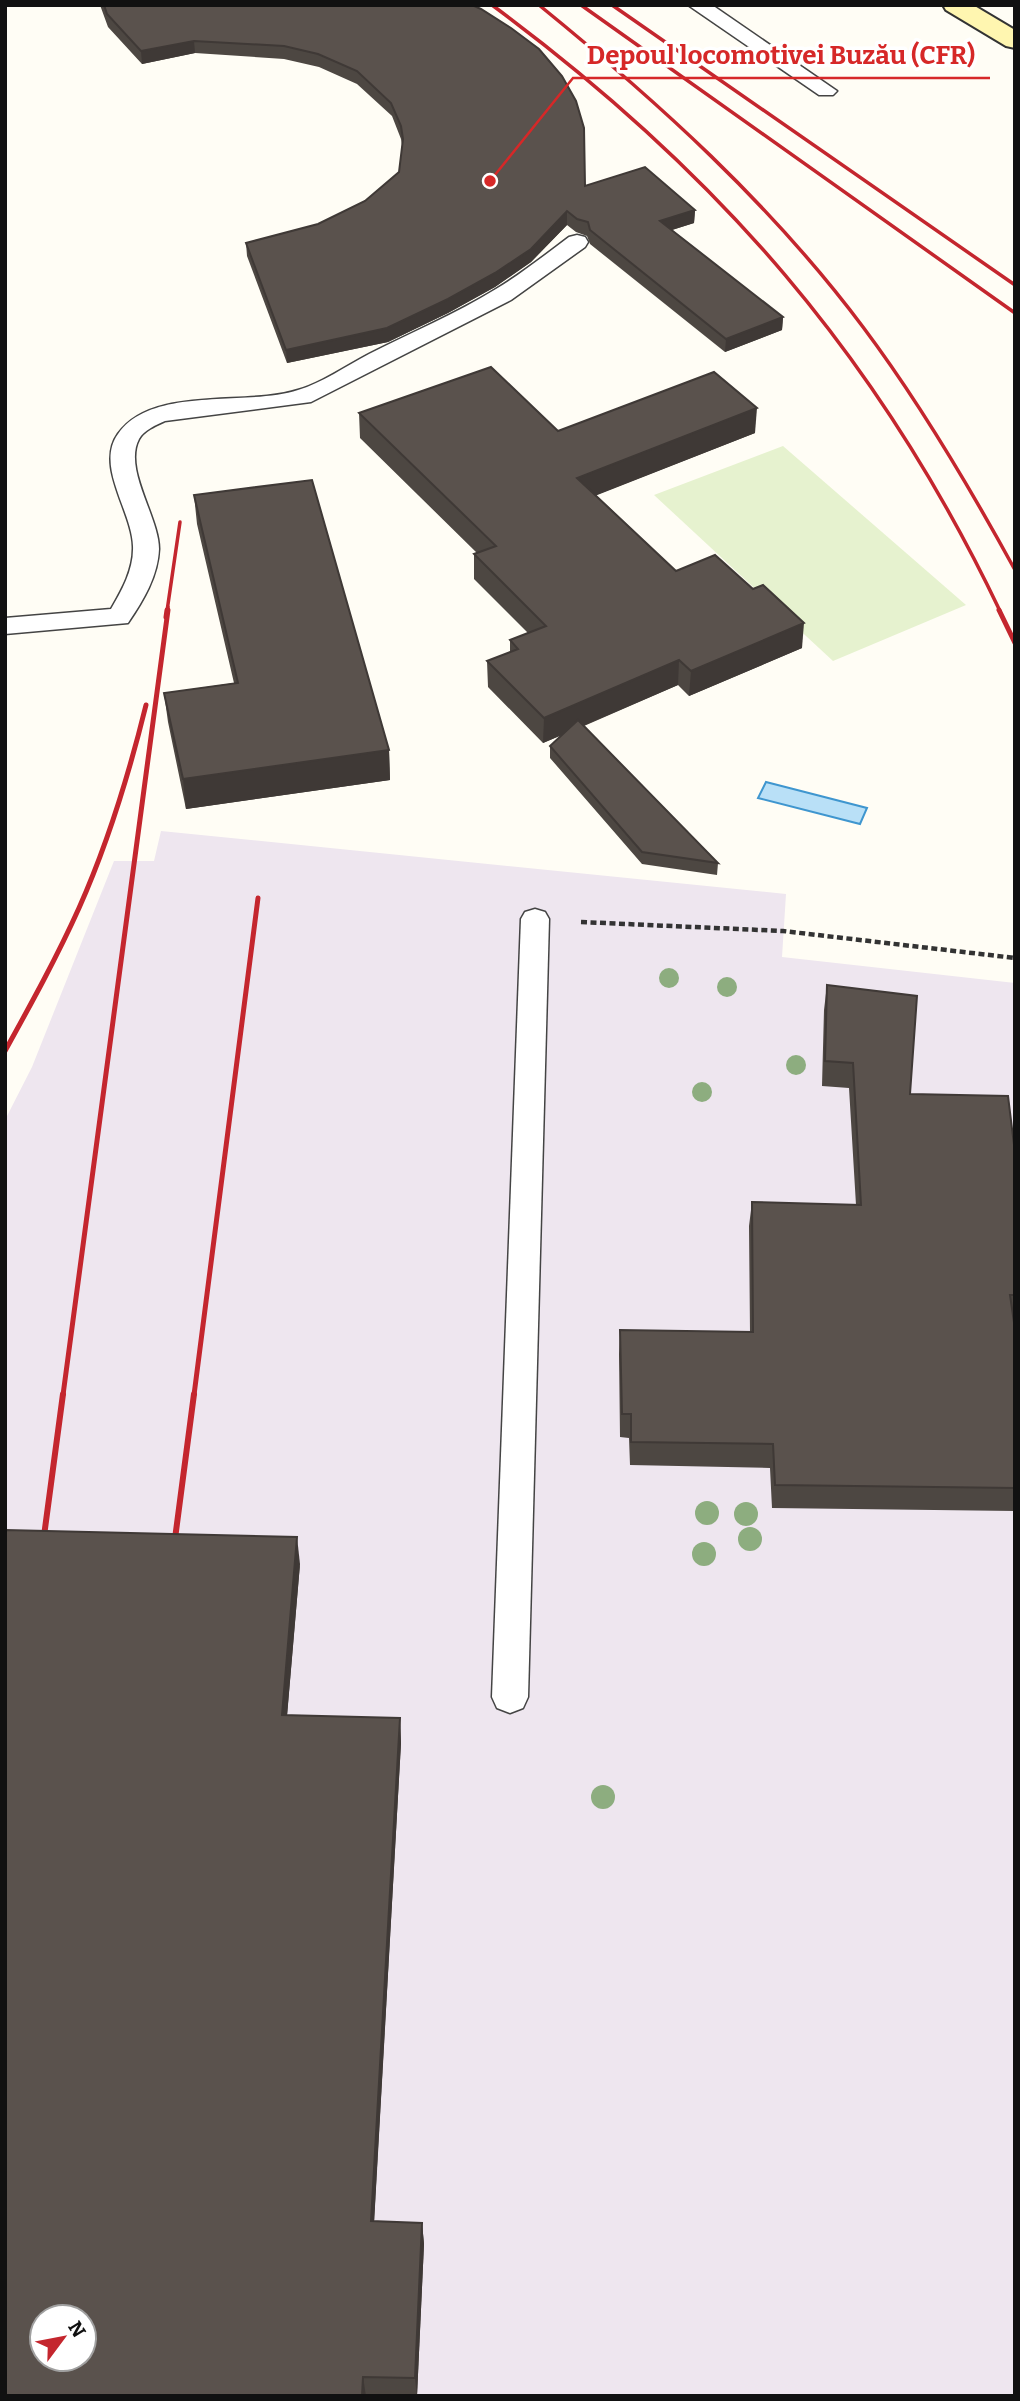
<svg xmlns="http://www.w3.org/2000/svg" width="1020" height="2401" viewBox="0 0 1020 2401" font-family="Bitter,serif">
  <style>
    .industrial { fill: #eee6ef; fill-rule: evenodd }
    .pitch { fill: #e6f2cf }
    .water { fill: #b9e0f7; stroke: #3f96cf; stroke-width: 2 }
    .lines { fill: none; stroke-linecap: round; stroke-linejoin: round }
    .service-casing { stroke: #444; stroke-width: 3 }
    .secondary-casing { stroke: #333; stroke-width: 4 }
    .path { stroke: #333; stroke-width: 4.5; stroke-dasharray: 6 3.5; stroke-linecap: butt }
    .service { fill: #fff; fill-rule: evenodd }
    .secondary { fill: #fff6b0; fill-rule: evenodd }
    .rail-far2 { stroke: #c4262e; stroke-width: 3.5 }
    .rail-far1 { stroke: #c4262e; stroke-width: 5 }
    .rail { stroke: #c4262e; stroke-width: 6 }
    .tree { fill: #8dad7f }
    .wall { fill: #4d4742 }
    .shaded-wall { fill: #3f3936 }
    .building { fill: #5a524d; stroke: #3f3936; stroke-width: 2; fill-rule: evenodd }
    .leader { fill: none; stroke: #d62828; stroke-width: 2.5 }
    .callout-dot { fill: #d62828; stroke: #fff; stroke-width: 2.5 }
    .callout-label { font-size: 26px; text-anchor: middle; font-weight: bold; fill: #d62828; stroke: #fff; stroke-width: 7; stroke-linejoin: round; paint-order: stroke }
  </style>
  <rect width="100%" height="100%" fill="#fffdf5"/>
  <!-- industrial -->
  <path class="industrial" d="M161,831L786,894L782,957L1015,983V2396H5V1120L32,1067L114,861H154ZM42,2317H84V2359H42Z"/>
  <!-- pitch -->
  <polygon class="pitch" points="783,446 966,605 833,661 654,495"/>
  <!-- water -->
  <polygon class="water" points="766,782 867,808 860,824 758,798"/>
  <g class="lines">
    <!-- service casing -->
    <g class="service-casing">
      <g id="service">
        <polygon points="688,5 712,5 837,91 833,95 819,95"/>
        <path d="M577,235L585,237L588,242L585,247L511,300L311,402L165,421C156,425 144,430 139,439C123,469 159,517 159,549C158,576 143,601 128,623L5,634V618L111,609C122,590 134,569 133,546C132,511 95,466 118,434C152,385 247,407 298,390C322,383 346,366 369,354C410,333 456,314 496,289C521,274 545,255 569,237Z"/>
        <polygon points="535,909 545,912 549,919 528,1697 523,1708 510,1713 497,1708 492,1697 521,919 525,912"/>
      </g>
    </g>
    <!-- secondary casing -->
    <g class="secondary-casing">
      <polygon id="secondary" points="943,5 973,5 1015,30 1015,48 1006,46 946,10"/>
    </g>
    <!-- path -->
    <polyline class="path" points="581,922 783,931 1015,958"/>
    <!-- service -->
    <use href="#service" class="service"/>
    <!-- secondary -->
    <use href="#secondary" class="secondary"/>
    <!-- rail-far2 -->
    <g class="rail-far2">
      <path d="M492,5C718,172 879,357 1000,611"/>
      <path d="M539,5C657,101 771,204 863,327C920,403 969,486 1015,570"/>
      <polyline points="581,5 1015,313"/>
      <polyline points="612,5 1015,285"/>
      <polyline points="167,611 180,522"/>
      <polyline points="167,611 168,607"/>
    </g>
    <!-- rail-far1 -->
    <g class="rail-far1">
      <polyline points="999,610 1015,643"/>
      <polyline points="166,617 167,610"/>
      <path d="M5,1051C31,1004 57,957 79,908C108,843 129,774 146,705"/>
      <polyline points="63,1395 168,610"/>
      <polyline points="194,1395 258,898"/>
    </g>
    <!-- rail -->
    <g class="rail">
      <polyline points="42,1551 63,1394"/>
      <polyline points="173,1554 194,1394"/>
    </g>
  </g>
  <!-- trees -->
  <g class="tree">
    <circle cx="669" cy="978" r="10"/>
    <circle cx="727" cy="987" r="10"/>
    <circle cx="796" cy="1065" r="10"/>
    <circle cx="702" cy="1092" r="10"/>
    <circle cx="707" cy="1513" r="12"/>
    <circle cx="746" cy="1514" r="12"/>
    <circle cx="750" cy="1539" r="12"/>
    <circle cx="704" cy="1554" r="12"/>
    <circle cx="603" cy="1797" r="12"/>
  </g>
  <!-- wall -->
  <g class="wall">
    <polygon points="100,5 472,5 585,186 695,210 694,223 672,230 783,317 782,330 725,352 590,244 587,236 576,232 567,225 531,262 495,287 448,313 388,342 287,363 247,256 246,243 318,224 365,201 399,172 402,145 401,139 392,116 357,84 319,67 284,59 195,53 142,64 108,27"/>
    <polygon points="359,413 558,431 755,433 596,495 676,571 802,648 689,696 678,685 584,726 718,863 717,875 642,864 550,758 550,746 562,735 543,743 488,687 487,661 510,652 510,640 528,633 474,579 474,554 477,553 360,438"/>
    <polygon points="194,495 389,750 390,780 186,809 168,722 164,693 234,683 197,524"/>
    <polygon points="827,985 910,1094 1015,1153 1015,1319 1013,1319 1015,1329 1015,1511 772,1508 770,1468 630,1465 629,1438 620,1437 619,1354 620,1330 750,1332 749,1226 752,1202 856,1205 849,1088 822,1086 824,1010"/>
    <polygon points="300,1564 287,1715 400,1718 401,1743 374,2221 422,2223 424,2244 417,2396 5,2396"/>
  </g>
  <!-- shaded-wall -->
  <g class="shaded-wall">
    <polygon points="194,41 195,53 142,64 141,51"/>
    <polygon points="695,210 694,223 659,234 660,221"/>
    <polygon points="567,211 567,225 531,262 495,287 448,313 388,342 287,363 286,350"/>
    <polygon points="783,317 782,330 725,352 726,339"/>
    <polygon points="757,408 755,433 577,503 577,478"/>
    <polygon points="804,623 802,648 689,696 691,671"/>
    <polygon points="679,660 678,685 543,743 544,718"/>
    <polygon points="389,750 390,780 186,809 183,779"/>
    <polygon points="297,1537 300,1564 285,1740 282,1715"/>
    <polygon points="400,1718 401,1743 373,2242 371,2221"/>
    <polygon points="422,2223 424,2244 417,2396 415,2378"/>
    <polygon points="363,2377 366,2396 362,2396"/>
  </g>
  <!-- building -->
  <g class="building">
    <polygon points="104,5 472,5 481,9 511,28 539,49 562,76 576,101 584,128 585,186 645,167 695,210 660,221 783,317 726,339 590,230 588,222 577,219 567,211 531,249 495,273 448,299 387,328 286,350 246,243 318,224 365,201 399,172 403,139 401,126 391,103 357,71 318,54 284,46 194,41 141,51 107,14"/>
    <polygon points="491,367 558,431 714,372 757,408 577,478 676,571 715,555 753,589 763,585 804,623 691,671 679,660 544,718 487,661 518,649 510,640 546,626 474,554 496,546 359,413"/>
    <polygon points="312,480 389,750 183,779 164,693 238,683 194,495"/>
    <polygon points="578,720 718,863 642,852 550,746"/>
    <polygon points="827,985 917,996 910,1094 1008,1096 1015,1153 1015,1295 1010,1295 1015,1329 1015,1488 775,1485 773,1444 631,1442 631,1414 622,1414 620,1330 753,1332 752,1202 861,1205 853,1063 825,1061"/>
    <path d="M5,1530L297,1537L282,1715L400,1718L371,2221L422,2223L415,2378L363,2377L362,2396H5ZM42,2317H84V2359H42Z"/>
  </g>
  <!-- callouts -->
  <path class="leader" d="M490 181L573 78H990"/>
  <circle class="callout-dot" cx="490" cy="181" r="7"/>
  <g class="callout-label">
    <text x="781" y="64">Depoul locomotivei Buzău (CFR)</text>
  </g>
  <!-- border -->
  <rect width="1020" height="2401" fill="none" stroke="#111111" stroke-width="14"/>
  <!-- north arrow -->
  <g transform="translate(63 2338) rotate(58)"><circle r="33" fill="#ffffff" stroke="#a0a0a0" stroke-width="2"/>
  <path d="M0-5L12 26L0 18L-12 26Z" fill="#c4262e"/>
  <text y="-10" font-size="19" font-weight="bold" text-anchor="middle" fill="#111111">N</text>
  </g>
</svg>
